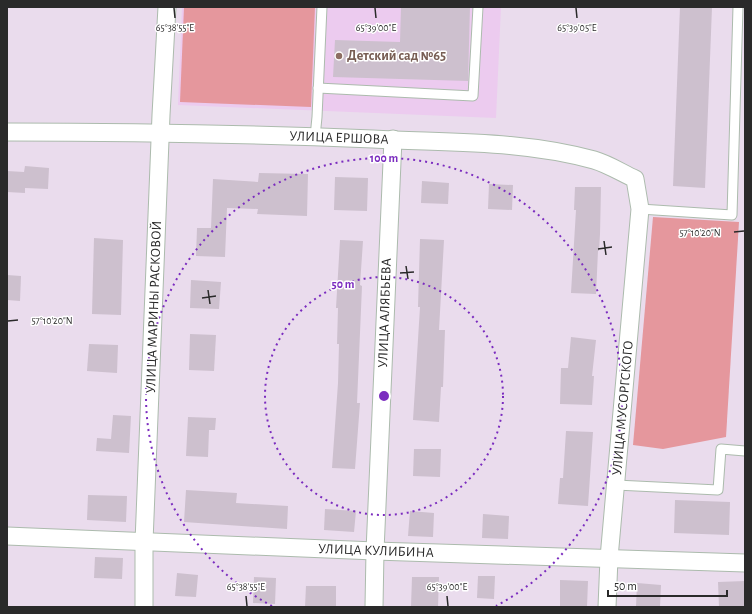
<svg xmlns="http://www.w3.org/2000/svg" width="752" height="614" viewBox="0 0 752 614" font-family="'Alegreya Sans',sans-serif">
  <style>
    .education { fill: #eccbef }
    .green { fill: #e5979d }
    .building { fill: #cdc0ce }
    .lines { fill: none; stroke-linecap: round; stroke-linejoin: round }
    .service-casing { stroke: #acbbad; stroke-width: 11 }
    .minor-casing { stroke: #acbbad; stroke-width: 19 }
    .service { stroke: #fff; stroke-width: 9 }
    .minor { stroke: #fff; stroke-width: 17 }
    .ticks { fill: none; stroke: #2a2a2a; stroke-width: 1.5 }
    .ring { fill: none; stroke: #7b2cbf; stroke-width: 2; stroke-dasharray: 2 4 }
    .education-dot { fill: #8d6e63; stroke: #fff; stroke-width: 1.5 }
    .labels { text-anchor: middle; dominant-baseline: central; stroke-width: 3; stroke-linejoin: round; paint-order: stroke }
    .education-label { font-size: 14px; font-weight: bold; fill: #785e54; stroke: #fff; text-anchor: start }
    .street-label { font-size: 14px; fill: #2a2a2a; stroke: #fff }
    .ticks-label { font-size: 10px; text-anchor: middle; fill: #2a2a2a; stroke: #fff; stroke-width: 3; stroke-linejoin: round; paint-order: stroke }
    .centre { fill: #7b2cbf; stroke: #fff; stroke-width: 2 }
    .ring-label { font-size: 12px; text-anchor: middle; font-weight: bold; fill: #7b2cbf; stroke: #fff; stroke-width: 3; stroke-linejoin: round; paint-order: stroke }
  </style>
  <rect width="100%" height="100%" fill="#eadced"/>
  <!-- education -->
  <polygon class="education" points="182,7 501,7 496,118 178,105"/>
  <!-- green -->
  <g class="green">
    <polygon points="184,7 315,7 311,107 180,102"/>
    <polygon points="653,217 739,222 726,437 663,449 633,445"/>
  </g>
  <!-- building -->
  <g class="building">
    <polygon points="401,7 470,7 468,81 333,77 335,40 400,42"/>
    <polygon points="680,7 712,7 705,188 673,186"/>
    <polygon points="25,166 49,168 48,189 25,188 25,193 7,192 7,171 24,172"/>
    <polygon points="259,173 308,174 307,216 257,214 258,209 227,208 225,257 196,256 197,228 211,228 213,179 258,182"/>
    <polygon points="335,177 368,178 367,211 334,210"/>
    <polygon points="422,181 449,183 448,204 421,203"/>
    <polygon points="489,184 513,185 512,210 488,209"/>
    <polygon points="575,187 601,187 600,234 599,251 598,251 596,294 571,293 576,210 574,210"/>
    <polygon points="94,238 123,240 121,315 92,314"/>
    <polygon points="420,239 444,240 439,330 445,330 443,387 441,387 439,422 413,420 420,307 418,307"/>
    <polygon points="340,240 363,241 360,285 362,286 357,403 360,403 355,469 332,468 338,383 339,344 337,344 338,308 336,308"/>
    <polygon points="7,275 21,276 20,301 7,300"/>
    <polygon points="191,280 221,282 219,309 190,308"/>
    <polygon points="190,334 216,335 214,371 189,370"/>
    <polygon points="571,337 596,340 592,376 594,376 592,405 560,404 561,368 568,368"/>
    <polygon points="89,344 118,345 117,373 87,371"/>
    <polygon points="113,415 131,416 129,453 96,451 97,438 111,439"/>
    <polygon points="188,417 216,418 215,430 209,430 208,457 186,456"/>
    <polygon points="566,431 593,432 588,506 558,504 560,478 563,478"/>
    <polygon points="414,449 441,449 440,477 413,476"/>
    <polygon points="186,490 237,493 236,503 288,506 287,529 184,522"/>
    <polygon points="88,495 127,496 126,522 87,520"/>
    <polygon points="675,500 730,502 729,535 674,533"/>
    <polygon points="325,509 356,511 354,532 324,530"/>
    <polygon points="410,511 434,513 433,537 408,536"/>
    <polygon points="483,514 509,516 508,539 482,538"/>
    <polygon points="95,557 123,558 122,579 94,578"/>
    <polygon points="177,573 198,575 196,597 175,596"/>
    <polygon points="478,576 495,576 494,599 477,598"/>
    <polygon points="254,577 276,578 275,604 253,603"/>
    <polygon points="412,577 439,577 438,607 411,607"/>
    <polygon points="560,580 588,581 587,607 560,607"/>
    <polygon points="745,581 745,607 719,607 718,582"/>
    <polygon points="637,583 661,585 660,607 636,607"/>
    <polygon points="306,586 336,586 336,607 305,607"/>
  </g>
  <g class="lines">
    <!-- service casing -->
    <g class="service-casing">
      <g id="service">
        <polyline points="318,88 473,96 478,7"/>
        <polyline points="315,137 317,117 322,7"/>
        <polyline points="640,209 732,215 738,7"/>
        <polyline points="616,485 718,490 721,449 745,451"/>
      </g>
    </g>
    <!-- minor casing -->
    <g class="minor-casing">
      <g id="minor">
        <path d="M7,132C129,132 251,134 373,139C447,143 522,140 594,160C608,164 622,173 635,179L640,209L609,558L607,607"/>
        <polyline points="7,536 375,551 745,563"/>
        <polyline points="144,607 144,542 161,115 167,7"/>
        <polyline points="374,607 375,551 393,139"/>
      </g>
    </g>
    <!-- service -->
    <use href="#service" class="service"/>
    <!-- minor -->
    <use href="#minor" class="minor"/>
  </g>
  <!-- ticks -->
  <path class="ticks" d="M174,8L175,18M375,8L376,18M576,8L577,18M734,232L744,231M604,241L606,255M598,249L612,247M406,266L408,279M400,273L414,272M208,290L210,304M202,298L216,296M8,321L18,320M246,596L247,606M447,596L448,606"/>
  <!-- distance rings -->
  <g class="ring">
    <circle cx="384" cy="396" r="119"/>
    <path d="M272 606A238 238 0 1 1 496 606"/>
  </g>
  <!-- markers -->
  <circle class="education-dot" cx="339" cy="56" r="4"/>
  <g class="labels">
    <!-- education labels -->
    <g class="education-label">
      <text x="347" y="56">Детский сад №65</text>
    </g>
    <!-- street labels -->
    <g class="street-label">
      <text transform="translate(339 138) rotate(2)">УЛИЦА ЕРШОВА</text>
      <text transform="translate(154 307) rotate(-88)">УЛИЦА МАРИНЫ РАСКОВОЙ</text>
      <text transform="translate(385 313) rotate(-88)">УЛИЦА АЛЯБЬЕВА</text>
      <text transform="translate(623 408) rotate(-85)">УЛИЦА МУСОРГСКОГО</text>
      <text transform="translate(376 551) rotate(2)">УЛИЦА КУЛИБИНА</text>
    </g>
  </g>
  <g class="ticks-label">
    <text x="175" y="31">65°38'55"E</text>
    <text x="376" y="31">65°39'00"E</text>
    <text x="577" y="31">65°39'05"E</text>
    <text x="700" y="236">57°10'20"N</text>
    <text x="52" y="324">57°10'20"N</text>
    <text x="246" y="590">65°38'55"E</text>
    <text x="447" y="590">65°39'00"E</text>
  </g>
  <circle cx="384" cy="396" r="6" class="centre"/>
  <g class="ring-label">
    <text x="384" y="162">100 m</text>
    <text x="343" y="288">50 m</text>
  </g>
  <!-- border -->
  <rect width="752" height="614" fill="none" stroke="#2a2a2a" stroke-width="16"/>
  <!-- scale -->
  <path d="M608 590v6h119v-6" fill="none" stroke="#2a2a2a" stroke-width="2"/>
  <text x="614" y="590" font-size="12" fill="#2a2a2a" stroke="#ffffff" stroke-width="3" paint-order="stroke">50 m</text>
</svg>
